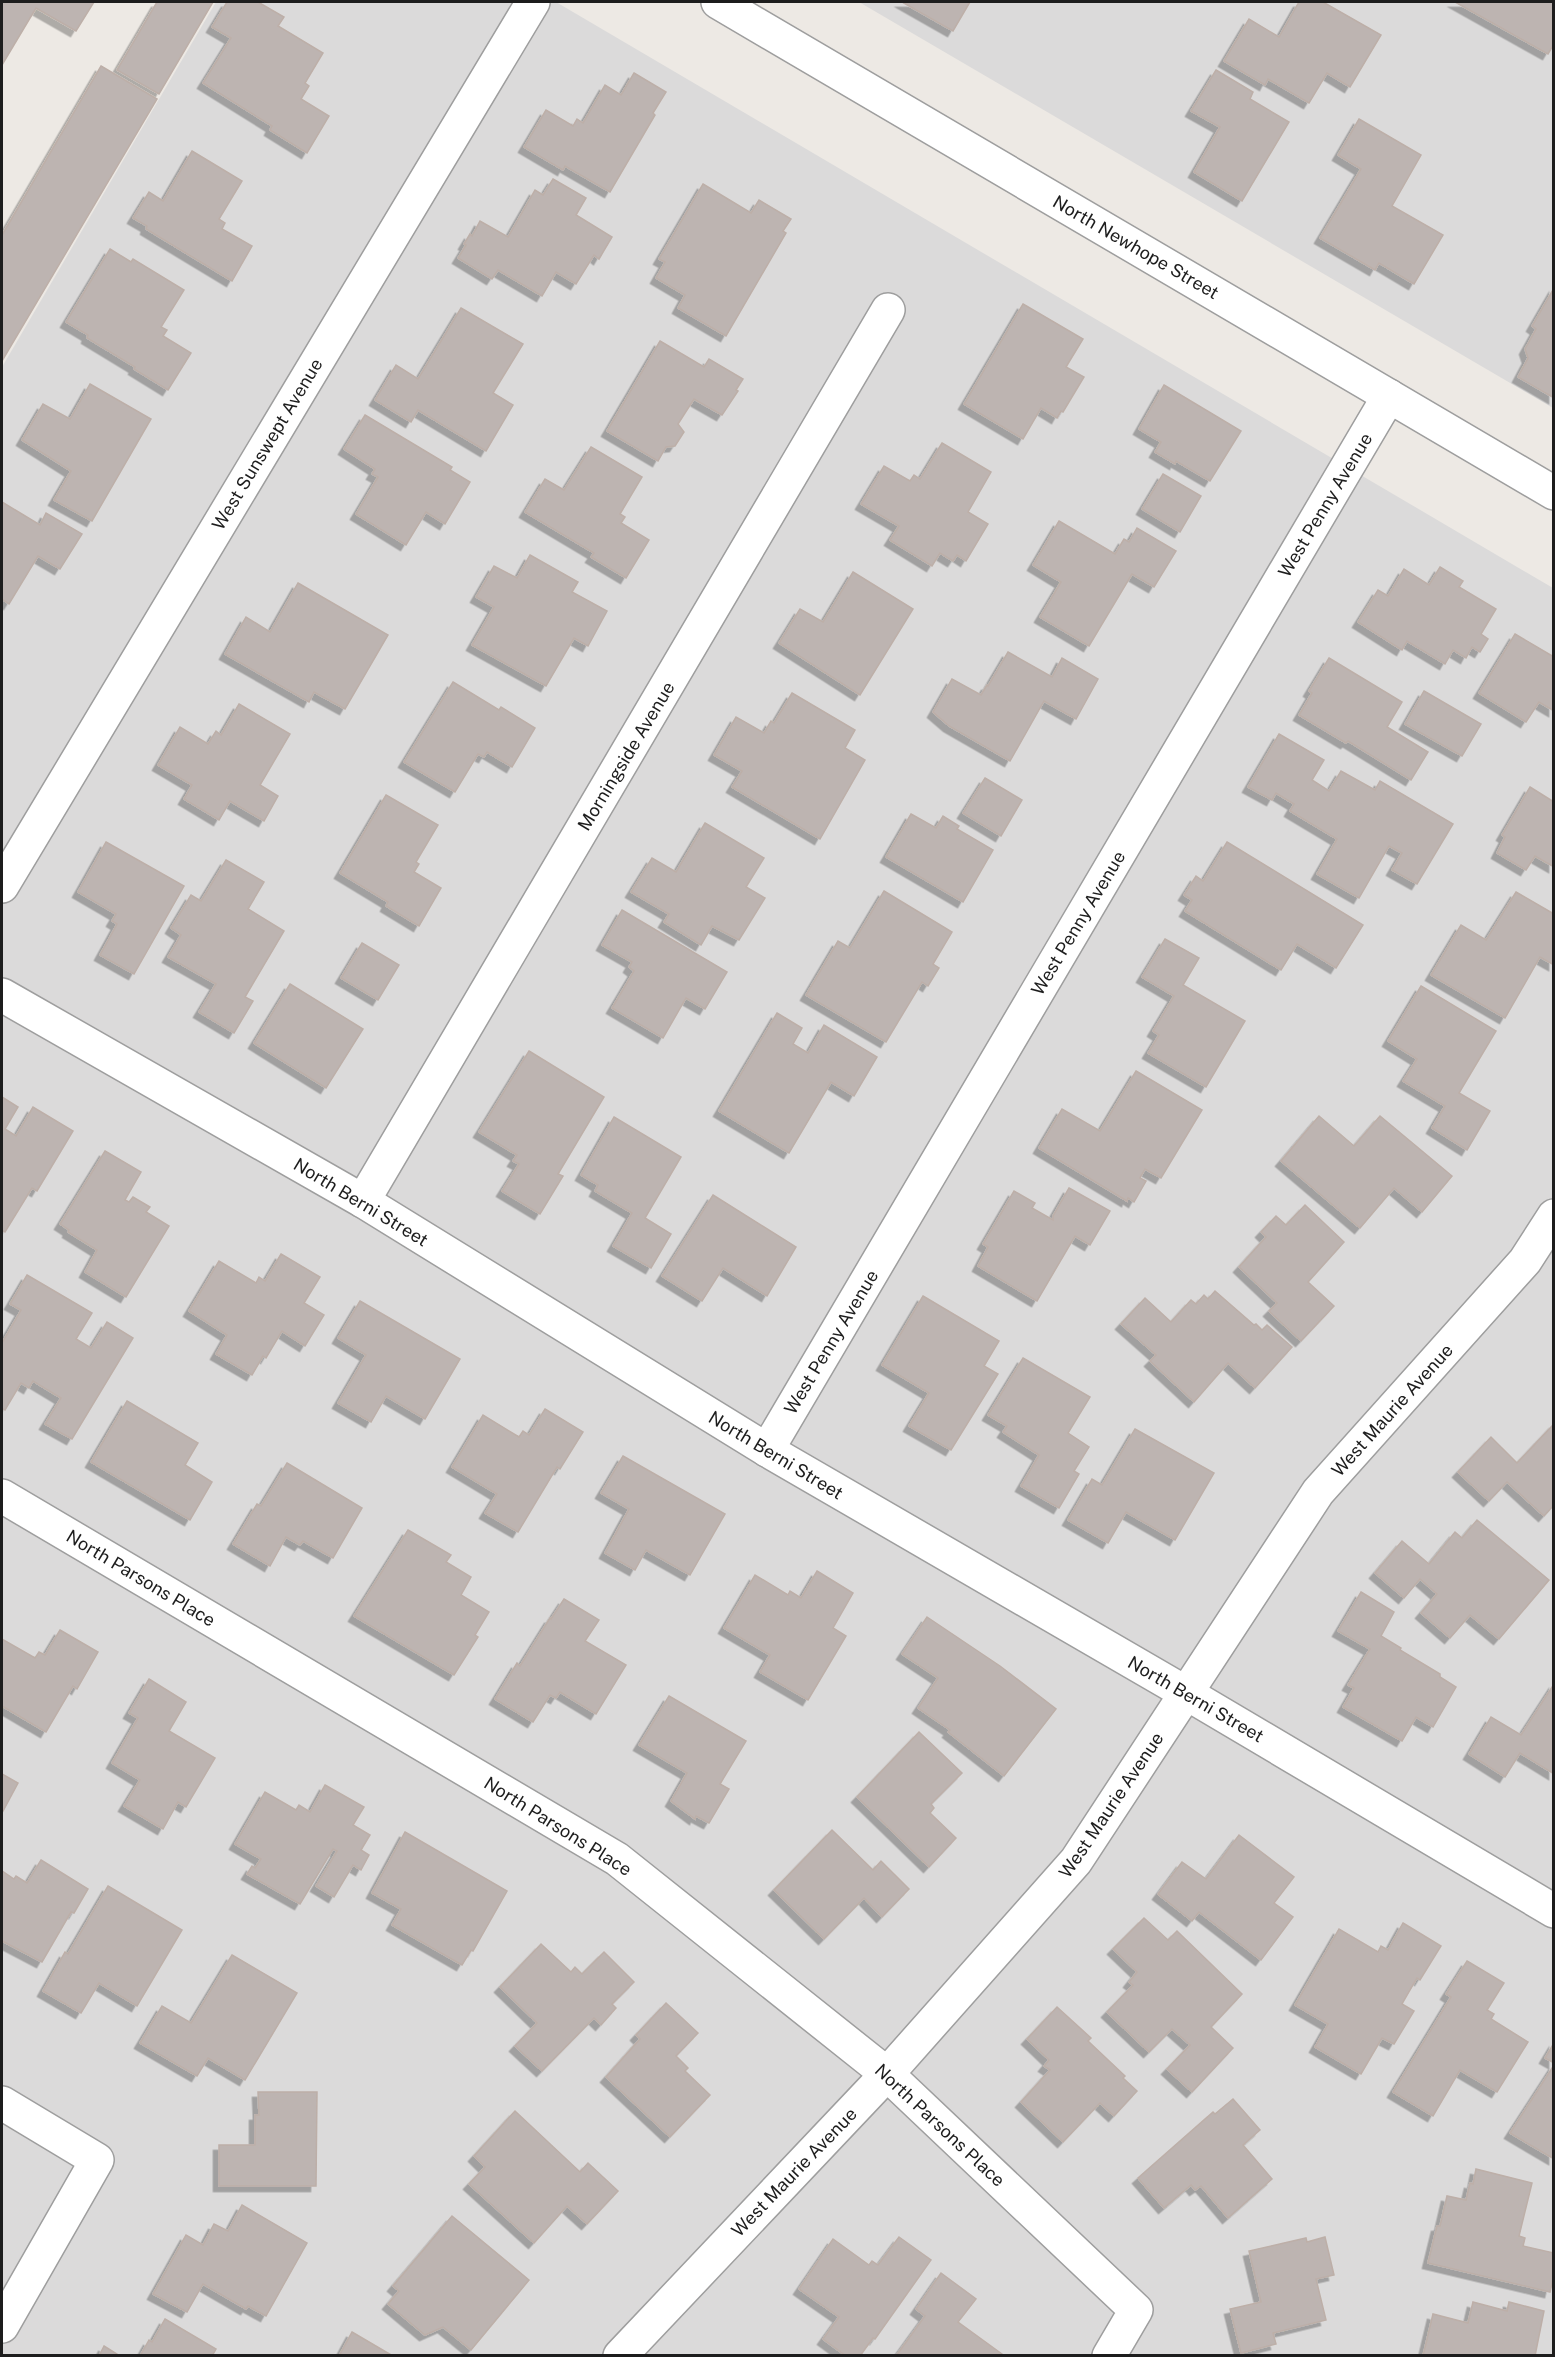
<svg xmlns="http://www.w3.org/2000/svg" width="1555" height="2357" viewBox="0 0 1555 2357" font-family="'Public Sans',sans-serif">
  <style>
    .residential { fill: #dbdada }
    .building { fill: #bdb4b1; stroke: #bdafa8; stroke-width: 1.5; filter: url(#shadow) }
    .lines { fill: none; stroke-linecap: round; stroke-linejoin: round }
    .minor-casing { stroke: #9e9e9e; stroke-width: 36 }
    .minor { stroke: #fff; stroke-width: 33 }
    .labels { text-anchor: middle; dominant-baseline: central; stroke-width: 5; stroke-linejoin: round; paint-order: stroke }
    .street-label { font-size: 18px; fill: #1d1d1d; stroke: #fff }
  </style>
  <defs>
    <filter id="shadow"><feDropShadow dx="-5.5" dy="5.5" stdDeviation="0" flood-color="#0004"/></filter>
  </defs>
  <rect width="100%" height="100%" fill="#ede9e4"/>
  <!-- residential -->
  <g class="residential">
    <polygon points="216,2 556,2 1553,588 1553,2355 2,2356 2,367"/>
    <polygon points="859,2 1553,2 1553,408"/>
  </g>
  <!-- building -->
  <g class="building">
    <polygon points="2,2 94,2 76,31 36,8 2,65"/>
    <polygon points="157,2 213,2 159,94 117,70"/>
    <polygon points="227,2 258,2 284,17 278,26 323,53 305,83 309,86 301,99 329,116 307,153 270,130 272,126 203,83 231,38 212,27"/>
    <polygon points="902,2 970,2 953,31"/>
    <polygon points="1299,2 1323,2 1381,35 1350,87 1327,73 1309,103 1268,79 1265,85 1224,61 1249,19 1279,37"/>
    <polygon points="1455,2 1554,2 1554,44 1548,54"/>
    <polygon points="101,66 157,99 2,361 2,235"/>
    <polygon points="1216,70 1253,92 1250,99 1289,122 1242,201 1194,172 1220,127 1191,111"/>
    <polygon points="634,73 666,92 653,113 655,115 610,192 565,166 563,170 524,147 546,110 573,126 577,119 583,123 605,85 621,95"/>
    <polygon points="1359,119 1421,155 1392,206 1443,235 1414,284 1379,263 1375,270 1320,238 1361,169 1338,155"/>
    <polygon points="192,151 242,181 219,219 225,223 222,229 252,246 232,281 146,229 147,226 133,218 149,192 163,201"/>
    <polygon points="553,179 586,198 576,215 612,237 599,259 594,255 576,284 556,272 542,296 498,270 492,279 458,258 466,245 464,244 470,234 472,236 480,221 508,237 535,190 543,195"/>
    <polygon points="703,184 751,213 759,200 791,219 783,231 786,233 726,336 678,308 685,295 656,278 665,262 659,259"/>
    <polygon points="110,249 131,262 133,259 184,290 161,327 167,330 163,336 191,353 168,390 134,369 135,367 87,338 88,335 66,322"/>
    <polygon points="1554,288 1554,398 1518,377 1528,358 1525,349 1536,329 1532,326"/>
    <polygon points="1023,304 1083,339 1066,367 1084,377 1063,412 1061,411 1057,418 1041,408 1023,439 964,404"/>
    <polygon points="461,308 523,344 493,393 513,405 486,451 418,410 411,422 375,400 396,365 418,379"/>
    <polygon points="660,341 704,367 709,359 743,379 736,390 738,391 722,415 694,399 678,424 684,432 675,446 666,447 658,461 607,431"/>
    <polygon points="90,384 151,419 92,521 54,500 71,471 22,440 43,404 70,419"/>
    <polygon points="1164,385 1241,431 1210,481 1176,461 1175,464 1155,452 1161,442 1139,429"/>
    <polygon points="365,415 452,467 450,470 470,482 445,524 426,512 406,545 356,514 378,477 372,474 375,469 344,449"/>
    <polygon points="942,443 991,472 968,512 988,524 966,561 957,555 953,561 940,553 932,566 890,540 899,526 861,504 884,466 910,481 914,475 920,479"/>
    <polygon points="591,447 642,477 620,514 625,517 621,523 649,540 626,578 591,557 594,553 525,512 545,479 564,490"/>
    <polygon points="1163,474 1201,496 1180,532 1142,509"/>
    <polygon points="2,502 40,525 46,513 82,534 60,569 38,556 9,604 2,599"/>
    <polygon points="1059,521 1115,554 1124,539 1129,542 1137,528 1176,551 1154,587 1132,574 1089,646 1040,617 1061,582 1033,565"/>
    <polygon points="530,555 578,582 572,592 607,611 588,646 574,638 546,686 472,645 494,607 476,597 494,566 517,578"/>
    <polygon points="1440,567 1463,581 1459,587 1496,609 1481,634 1488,639 1480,652 1472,647 1466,658 1453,650 1445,664 1407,641 1402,650 1358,622 1378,590 1388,596 1404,569 1429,585"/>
    <polygon points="853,572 913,609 860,695 779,643 800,609 823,622"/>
    <polygon points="298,583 388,635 345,709 314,692 309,702 225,654 246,617 270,632"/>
    <polygon points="1515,634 1554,657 1554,711 1539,702 1526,722 1479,693"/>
    <polygon points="1008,652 1052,677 1062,658 1098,679 1076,719 1044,701 1010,761 949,726 933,712 952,679 981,695 987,685 988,686"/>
    <polygon points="1329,658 1402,702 1387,727 1428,752 1411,780 1348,741 1346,743 1299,715 1312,693 1309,691"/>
    <polygon points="453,682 499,710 501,707 535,728 512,767 487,752 484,757 478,754 455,792 404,762"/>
    <polygon points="1424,691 1481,724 1462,756 1405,724"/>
    <polygon points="792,693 855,730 845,748 865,760 820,839 732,787 742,771 714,755 736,717 764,733 771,721 774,723"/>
    <polygon points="239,704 290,734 260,785 278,796 264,821 230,801 219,820 184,799 192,785 158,765 180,727 208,744 216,731 221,735"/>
    <polygon points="1279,734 1324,760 1312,780 1329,791 1341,771 1375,790 1380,781 1453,824 1417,884 1392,870 1402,853 1389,846 1359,898 1317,874 1337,839 1290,811 1294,804 1276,793 1272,800 1248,787"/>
    <polygon points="985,778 1022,800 1001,836 963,813"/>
    <polygon points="1530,787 1554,802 1554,867 1535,856 1526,870 1497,853 1505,837 1502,835"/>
    <polygon points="386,795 438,825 416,862 419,864 414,872 441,888 419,926 386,906 388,902 340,873"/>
    <polygon points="911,814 936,828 943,816 959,826 957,829 993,850 963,902 886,857"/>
    <polygon points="705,823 764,858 746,887 765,898 739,940 712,926 701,945 664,922 669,914 631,892 652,858 676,872"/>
    <polygon points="106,842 184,886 134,974 100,955 117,924 112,921 116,914 78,892"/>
    <polygon points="1227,842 1363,925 1336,968 1297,944 1281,970 1185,911 1192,900 1184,895 1196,876 1203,881"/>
    <polygon points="226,860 264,882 248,909 284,931 245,997 253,1001 234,1033 199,1012 216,984 168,957 181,935 171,928 191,895 201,901"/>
    <polygon points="884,891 952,932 933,964 939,968 928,986 922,982 886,1042 806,995 838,941 850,948"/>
    <polygon points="1516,892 1554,914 1554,965 1540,957 1505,1018 1431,975 1461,925 1486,940"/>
    <polygon points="622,910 727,972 705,1009 686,998 663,1038 612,1008 634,971 629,967 632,962 602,945"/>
    <polygon points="1165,939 1199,958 1183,985 1245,1021 1206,1087 1148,1053 1159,1035 1153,1031 1174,996 1142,977"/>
    <polygon points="362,943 399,965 378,1000 341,978"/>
    <polygon points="290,984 363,1029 326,1088 254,1043"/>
    <polygon points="1421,986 1496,1031 1459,1093 1490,1111 1467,1150 1432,1128 1445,1106 1403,1081 1417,1059 1388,1041"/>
    <polygon points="777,1013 802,1028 793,1044 808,1053 824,1025 877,1057 854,1096 831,1082 789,1153 719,1111"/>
    <polygon points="529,1051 604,1097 558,1174 563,1176 540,1214 502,1191 519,1164 513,1161 517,1155 479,1132"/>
    <polygon points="1136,1071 1202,1110 1161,1178 1145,1169 1140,1178 1146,1181 1134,1202 1128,1198 1127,1201 1039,1148 1062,1109 1100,1131"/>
    <polygon points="2,1097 18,1107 5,1129 16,1136 33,1107 73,1131 37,1191 32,1188 5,1232 2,1230"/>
    <polygon points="1319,1116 1354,1146 1380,1116 1452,1176 1422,1212 1394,1188 1360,1228 1281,1161"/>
    <polygon points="614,1117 681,1157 645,1218 671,1234 651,1268 613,1246 632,1213 595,1191 598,1185 581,1175"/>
    <polygon points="105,1151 141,1172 125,1200 129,1202 133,1197 150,1207 146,1212 169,1226 126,1297 85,1272 97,1250 68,1232 69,1230 60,1224"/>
    <polygon points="1069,1188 1110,1211 1090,1245 1075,1236 1037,1301 978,1266 988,1247 983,1244 1014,1191 1035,1203 1032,1208 1053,1220 1053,1216"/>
    <polygon points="713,1195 796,1247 767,1296 723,1268 702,1301 662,1276"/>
    <polygon points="1305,1205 1344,1242 1308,1282 1334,1306 1301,1341 1269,1311 1277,1303 1239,1267 1266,1237 1261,1232 1276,1216 1286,1225"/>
    <polygon points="281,1254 320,1277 304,1303 324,1315 305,1346 282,1331 266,1358 263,1356 252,1375 216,1354 227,1335 189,1311 219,1261 256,1283 259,1277 265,1281"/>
    <polygon points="27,1275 92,1313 76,1339 91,1348 107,1322 133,1338 72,1439 45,1424 61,1398 33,1381 29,1388 21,1383 5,1410 2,1408 2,1343 21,1310 10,1304"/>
    <polygon points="1215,1291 1254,1325 1256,1324 1262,1330 1267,1325 1292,1347 1255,1388 1228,1363 1194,1402 1150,1361 1156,1355 1121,1324 1145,1298 1171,1322 1191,1300 1196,1304 1204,1295 1208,1299"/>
    <polygon points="923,1296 999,1341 984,1366 998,1374 951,1450 909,1426 929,1393 882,1365"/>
    <polygon points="360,1301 460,1359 425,1419 386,1396 371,1422 338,1403 366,1355 338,1338"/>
    <polygon points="1023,1358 1090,1397 1068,1433 1089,1447 1074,1471 1079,1474 1059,1508 1021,1486 1039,1455 1003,1432 1007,1426 988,1415"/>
    <polygon points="127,1401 198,1443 185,1465 212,1482 190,1520 91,1462"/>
    <polygon points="545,1409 583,1432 560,1469 557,1467 518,1532 485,1513 497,1494 452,1467 483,1415 519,1437 523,1431 529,1435"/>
    <polygon points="1554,1424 1554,1505 1544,1516 1507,1482 1489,1501 1458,1472 1491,1437 1517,1463"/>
    <polygon points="1135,1429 1214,1473 1175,1540 1126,1512 1108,1543 1068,1520 1092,1479 1102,1485"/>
    <polygon points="623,1456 725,1514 690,1575 646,1550 635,1570 605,1553 629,1509 601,1493"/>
    <polygon points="287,1463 362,1508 333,1558 303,1541 300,1545 286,1537 270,1566 233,1544 257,1504 261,1506"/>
    <polygon points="1477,1520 1549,1580 1499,1639 1470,1615 1450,1638 1421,1613 1437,1594 1420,1579 1404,1598 1375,1573 1402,1541 1429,1564 1455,1532 1462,1538"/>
    <polygon points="408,1530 451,1555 446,1562 471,1577 461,1595 489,1612 475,1635 478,1637 454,1675 354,1616"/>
    <polygon points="817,1571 853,1593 833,1628 846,1636 808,1700 760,1672 770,1655 724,1628 755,1575 788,1595 790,1591 801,1598"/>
    <polygon points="1361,1592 1394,1612 1381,1636 1401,1648 1400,1650 1440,1674 1440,1677 1456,1687 1433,1727 1416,1717 1402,1741 1343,1707 1354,1688 1348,1685 1370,1649 1338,1631"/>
    <polygon points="564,1599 599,1620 585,1641 626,1665 596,1714 560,1692 556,1698 550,1695 533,1722 495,1699 517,1663 520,1666 550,1618 551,1619"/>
    <polygon points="927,1617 1000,1666 1056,1709 1004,1776 948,1732 950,1730 918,1708 938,1678 902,1654"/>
    <polygon points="60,1630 98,1652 77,1689 73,1686 46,1732 2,1706 2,1639 35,1658 39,1652 45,1655"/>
    <polygon points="149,1679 186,1702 169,1731 215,1758 186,1807 178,1802 163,1829 124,1806 140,1780 112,1763 138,1718 129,1713"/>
    <polygon points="1554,1684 1554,1774 1520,1753 1505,1777 1469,1754 1491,1717 1521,1735"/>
    <polygon points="669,1696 746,1741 720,1784 729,1789 709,1823 696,1816 695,1819 671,1801 687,1773 639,1745"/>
    <polygon points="919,1732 962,1773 931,1804 934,1808 930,1813 956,1838 929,1867 857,1797"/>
    <polygon points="2,1774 18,1783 2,1813"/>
    <polygon points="325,1785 364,1807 353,1825 370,1835 361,1850 369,1855 361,1870 353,1865 334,1897 316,1886 337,1851 333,1849 300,1904 247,1874 252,1866 255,1868 261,1859 235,1844 265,1792 296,1810 299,1805 310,1812"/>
    <polygon points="832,1830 873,1870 881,1861 909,1889 882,1917 864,1898 824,1939 774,1890"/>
    <polygon points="405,1832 507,1891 473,1951 471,1950 462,1965 392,1925 401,1909 372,1893"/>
    <polygon points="1239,1835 1294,1877 1274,1903 1293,1917 1261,1960 1199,1912 1192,1921 1158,1894 1182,1862 1206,1879"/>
    <polygon points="41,1860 88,1889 74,1913 71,1912 42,1962 2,1941 2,1871 14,1879 16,1876 27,1883"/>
    <polygon points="108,1886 182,1930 137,2006 99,1983 81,2013 43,1991 65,1952 68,1954"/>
    <polygon points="1144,1918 1168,1940 1177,1931 1242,1994 1211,2027 1233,2048 1192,2092 1167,2069 1190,2045 1172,2029 1149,2052 1107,2012 1133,1985 1129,1982 1137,1972 1113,1949"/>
    <polygon points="1403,1923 1441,1946 1420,1980 1417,1978 1402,2004 1414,2011 1394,2044 1382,2038 1361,2074 1315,2047 1328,2024 1295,2005 1339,1929 1378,1952 1381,1946 1388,1950"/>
    <polygon points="541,1944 571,1972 575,1967 582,1974 604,1952 634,1982 612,2004 616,2008 601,2025 594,2018 542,2071 515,2046 537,2023 500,1987"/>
    <polygon points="232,1955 297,1993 245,2080 208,2058 197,2076 140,2043 162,2006 191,2023"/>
    <polygon points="1467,1961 1504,1983 1487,2010 1494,2014 1491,2019 1528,2042 1497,2092 1460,2070 1433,2116 1393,2092 1451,1997 1446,1994"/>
    <polygon points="666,2003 698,2033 676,2056 688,2068 685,2071 710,2095 670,2137 606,2077 640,2039 636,2035"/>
    <polygon points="1057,2007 1091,2038 1088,2041 1125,2076 1123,2078 1137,2091 1114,2116 1100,2103 1063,2142 1021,2102 1050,2070 1044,2066 1049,2060 1027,2039"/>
    <polygon points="1554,2043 1554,2063 1545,2058"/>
    <polygon points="1554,2065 1554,2159 1510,2133"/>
    <polygon points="258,2092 317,2092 316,2186 219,2186 219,2145 255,2145 255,2115 259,2115"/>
    <polygon points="1233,2099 1260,2130 1243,2145 1272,2179 1228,2218 1201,2186 1195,2190 1191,2185 1164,2208 1138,2178 1213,2112 1215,2114"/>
    <polygon points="515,2111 580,2172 588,2163 618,2191 587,2224 567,2206 534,2243 469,2184 485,2167 474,2156"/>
    <polygon points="1476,2169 1532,2183 1519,2236 1525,2238 1523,2246 1554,2253 1554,2275 1550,2292 1428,2263 1437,2226 1440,2226 1447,2196 1466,2200 1470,2183 1473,2184"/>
    <polygon points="242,2205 307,2243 266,2316 248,2306 246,2309 203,2284 187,2312 153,2294 186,2235 203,2245 214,2224 228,2231"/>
    <polygon points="452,2216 529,2280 471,2350 443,2327 425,2335 388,2304 399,2291 393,2286"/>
    <polygon points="899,2237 931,2260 875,2339 873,2338 860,2356 846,2356 823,2339 839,2317 799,2289 833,2239 869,2265 872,2261 878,2265"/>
    <polygon points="1325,2237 1334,2275 1316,2279 1326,2320 1273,2333 1276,2344 1241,2353 1230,2309 1261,2302 1249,2251 1306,2238 1307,2242"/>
    <polygon points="941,2273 976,2299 958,2322 1002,2354 1000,2356 896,2356 925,2316 916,2309"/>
    <polygon points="1473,2302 1507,2311 1509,2302 1544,2311 1535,2356 1423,2356 1433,2314 1468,2323"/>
    <polygon points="165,2319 216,2349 212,2356 140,2356 149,2340 152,2342"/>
    <polygon points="352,2332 393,2356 339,2356"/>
    <polygon points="104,2346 120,2356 99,2356"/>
  </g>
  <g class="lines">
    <!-- minor casing -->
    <g class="minor-casing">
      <g id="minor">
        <polyline points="718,2 1554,493"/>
        <polyline points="2,886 533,2"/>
        <polyline points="2,995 363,1201 767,1450 1186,1693 1554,1911"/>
        <polyline points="363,1201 888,310"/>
        <polyline points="767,1450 1389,396"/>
        <polyline points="2,1496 617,1859 887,2074 1136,2310 1109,2356"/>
        <polyline points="2,2103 97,2160 2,2326"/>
        <polyline points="620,2356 887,2074 1076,1861 1318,1492 1525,1261 1554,1216"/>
      </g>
    </g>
    <!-- minor -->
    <use href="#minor" class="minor"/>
  </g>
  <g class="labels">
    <!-- street labels -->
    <g class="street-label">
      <text transform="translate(1136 247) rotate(30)">North Newhope Street</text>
      <text transform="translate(267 444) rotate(-59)">West Sunswept Avenue</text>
      <text transform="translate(1325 505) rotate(-59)">West Penny Avenue</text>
      <text transform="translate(626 756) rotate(-59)">Morningside Avenue</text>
      <text transform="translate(1078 923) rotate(-59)">West Penny Avenue</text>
      <text transform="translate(361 1202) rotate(31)">North Berni Street</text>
      <text transform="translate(831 1342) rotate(-59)">West Penny Avenue</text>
      <text transform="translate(1392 1410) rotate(-48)">West Maurie Avenue</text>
      <text transform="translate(776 1455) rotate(31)">North Berni Street</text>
      <text transform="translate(141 1578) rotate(31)">North Parsons Place</text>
      <text transform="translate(1196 1699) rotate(30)">North Berni Street</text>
      <text transform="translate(1111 1805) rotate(-56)">West Maurie Avenue</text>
      <text transform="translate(558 1826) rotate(32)">North Parsons Place</text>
      <text transform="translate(940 2125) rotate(43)">North Parsons Place</text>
      <text transform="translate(794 2172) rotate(-46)">West Maurie Avenue</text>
    </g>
  </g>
  <!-- border -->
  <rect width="1555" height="2357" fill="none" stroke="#1d1d1d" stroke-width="6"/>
</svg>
